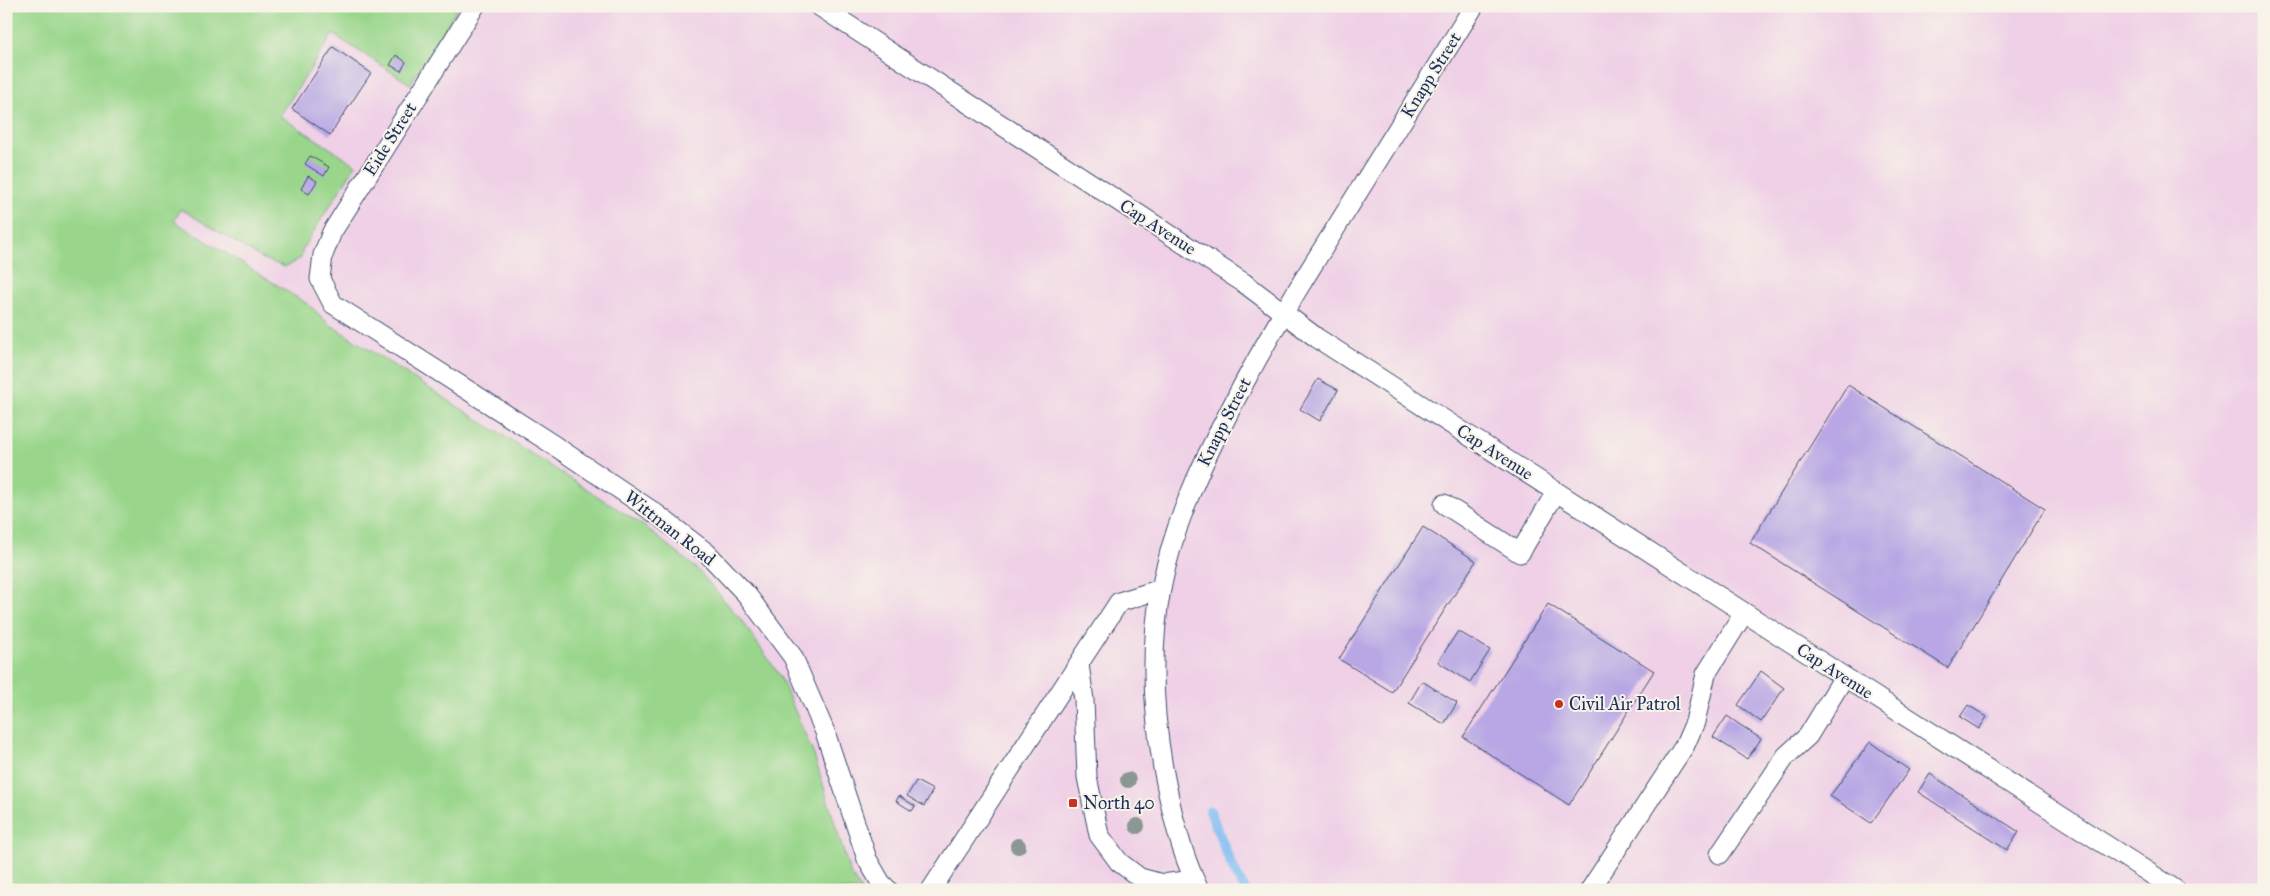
<svg xmlns="http://www.w3.org/2000/svg" width="2270" height="896" viewBox="0 0 2270 896" font-family="'IM FELL Great Primer',serif">
  <style>
    .built { fill: #efd0e6 }
    .green { fill: #99d68b; stroke: #5a8274 }
    .lines { fill: none; stroke-linecap: round; stroke-linejoin: round }
    .stream { stroke: #7fbdf3; stroke-width: 10 }
    .building { fill: #b8a7e4 }
    .service-casing { stroke: #3b4a6d; stroke-width: 21 }
    .service { stroke: #fff; stroke-width: 19 }
    .tree { fill: #8b9792 }
    .poi-dot { fill: #c8321e; stroke: #f7f3e8; stroke-width: 2 }
    .labels { text-anchor: middle; dominant-baseline: central; stroke-width: 4; stroke-linejoin: round; paint-order: stroke }
    .street-label { font-size: 18px; fill: #1b2f5e; stroke: #f7f3e8 }
    .poi-label { font-size: 18px; fill: #1b2f5e; stroke: #f7f3e8; text-anchor: start }
  </style>
  <rect width="100%" height="100%" fill="#f7f3e8"/>
  <filter id="ink" filterUnits="userSpaceOnUse"><feTurbulence type="fractalNoise" baseFrequency=".02" numOctaves="2"/><feDisplacementMap in="SourceGraphic" scale="10" xChannelSelector="R" yChannelSelector="G"/><feConvolveMatrix kernelMatrix="1 2 1 2 8 2 1 2 1" color-interpolation-filters="sRGB"/></filter>
  <filter id="wash" filterUnits="userSpaceOnUse"><feTurbulence type="fractalNoise" baseFrequency=".0096" numOctaves="4" result="noise"/><feDisplacementMap in="SourceGraphic" scale="20" xChannelSelector="R" yChannelSelector="G"/><feGaussianBlur stdDeviation="1.12" result="paint"/><feColorMatrix in="noise" values="0 0 0 0 0 0 0 0 0 0 0 0 0 0 0 0 0 1.4 0 .05"/><feComposite in="paint" operator="in"/></filter>
  <g filter="url(#wash)">
    <rect width="100%" height="100%" fill="#eee2c3"/>
    <!-- built -->
    <polygon class="built" points="6,6 2264,6 2264,890 224,890"/>
    <!-- green -->
    <polygon class="green" points="6,6 459,6 410,84 333,34 280,116 356,165 303,248 301,258 285,267 263,259 181,209 174,221 309,305 329,324 644,526 697,569 742,621 780,676 814,755 850,873 861,890 6,890"/>
    <g class="lines">
      <!-- stream -->
      <polyline class="stream" points="1210,811 1231,864 1245,890"/>
    </g>
    <g id="blocks">
      <!-- building -->
      <g class="building">
        <polygon points="333,47 371,73 330,135 292,109"/>
        <polygon points="396,55 406,62 401,71 390,65"/>
        <polygon points="310,156 329,167 324,176 305,164"/>
        <polygon points="308,176 317,181 309,194 301,189"/>
        <polygon points="1318,379 1338,390 1320,421 1300,409"/>
        <polygon points="1848,385 2045,509 1948,668 1750,543"/>
        <polygon points="1423,527 1476,561 1392,692 1339,659"/>
        <polygon points="1548,604 1654,671 1569,805 1463,737"/>
        <polygon points="1458,631 1490,650 1470,682 1438,662"/>
        <polygon points="1761,671 1784,688 1761,722 1738,705"/>
        <polygon points="1422,681 1457,703 1444,724 1409,703"/>
        <polygon points="1968,705 1987,717 1979,729 1960,717"/>
        <polygon points="1727,716 1761,739 1747,759 1713,737"/>
        <polygon points="1870,742 1909,770 1871,823 1830,796"/>
        <polygon points="1930,774 2019,832 2007,850 1918,792"/>
        <polygon points="916,781 933,790 924,806 907,796"/>
        <polygon points="899,796 915,806 912,811 896,801"/>
      </g>
    </g>
  </g>
  <g filter="url(#ink)">
    <use href="#blocks" fill-opacity="0" stroke="#3b4a6d" stroke-width="1"/>
    <g class="lines">
      <!-- service casing -->
      <g class="service-casing">
        <g id="service">
          <polyline points="475,6 332,232 323,255 320,279 333,304 549,442 655,513 707,553 747,595 793,657 825,732 867,859 881,883 888,890"/>
          <polyline points="819,6 1244,283 1317,338 2176,890"/>
          <polyline points="1444,504 1520,553 1556,492"/>
          <polyline points="1079,664 1084,700 1087,777 1099,835 1119,862 1140,878 1162,884 1194,880"/>
          <polyline points="1720,854 1786,756 1808,736 1844,677"/>
          <polyline points="931,890 1119,602 1161,589"/>
          <path d="M1199,890C1180,851 1171,810 1163,768C1153,710 1150,647 1161,589C1173,527 1198,471 1227,416C1257,356 1291,299 1327,242C1376,164 1425,85 1474,6"/>
          <polyline points="1590,890 1685,745 1695,722 1706,674 1744,613"/>
        </g>
      </g>
      <!-- service -->
      <use href="#service" class="service"/>
    </g>
    <!-- trees -->
    <g class="tree">
      <circle cx="1128" cy="780" r="8"/>
      <circle cx="1137" cy="826" r="8"/>
      <circle cx="1018" cy="846" r="8"/>
    </g>
  </g>
  <!-- markers -->
  <g class="poi-dot">
    <circle cx="1559" cy="704" r="5"/>
    <rect x="1068" y="798" width="10" height="10" rx="2.5"/>
  </g>
  <g class="labels">
    <!-- street labels -->
    <g class="street-label">
      <text transform="translate(1431 75) rotate(-58)">Knapp Street</text>
      <text transform="translate(390 139) rotate(-58)">Eide Street</text>
      <text transform="translate(1158 227) rotate(33)">Cap Avenue</text>
      <text transform="translate(1224 422) rotate(-63)">Knapp Street</text>
      <text transform="translate(1495 452) rotate(33)">Cap Avenue</text>
      <text transform="translate(670 528) rotate(38)">Wittman Road</text>
      <text transform="translate(1835 671) rotate(33)">Cap Avenue</text>
    </g>
    <!-- poi labels -->
    <g class="poi-label">
      <text x="1569" y="704">Civil Air Patrol</text>
      <text x="1083" y="803">North 40</text>
    </g>
  </g>
  <!-- margin -->
  <rect width="2270" height="896" fill="none" stroke="#f7f3e8" stroke-width="25"/>
</svg>
